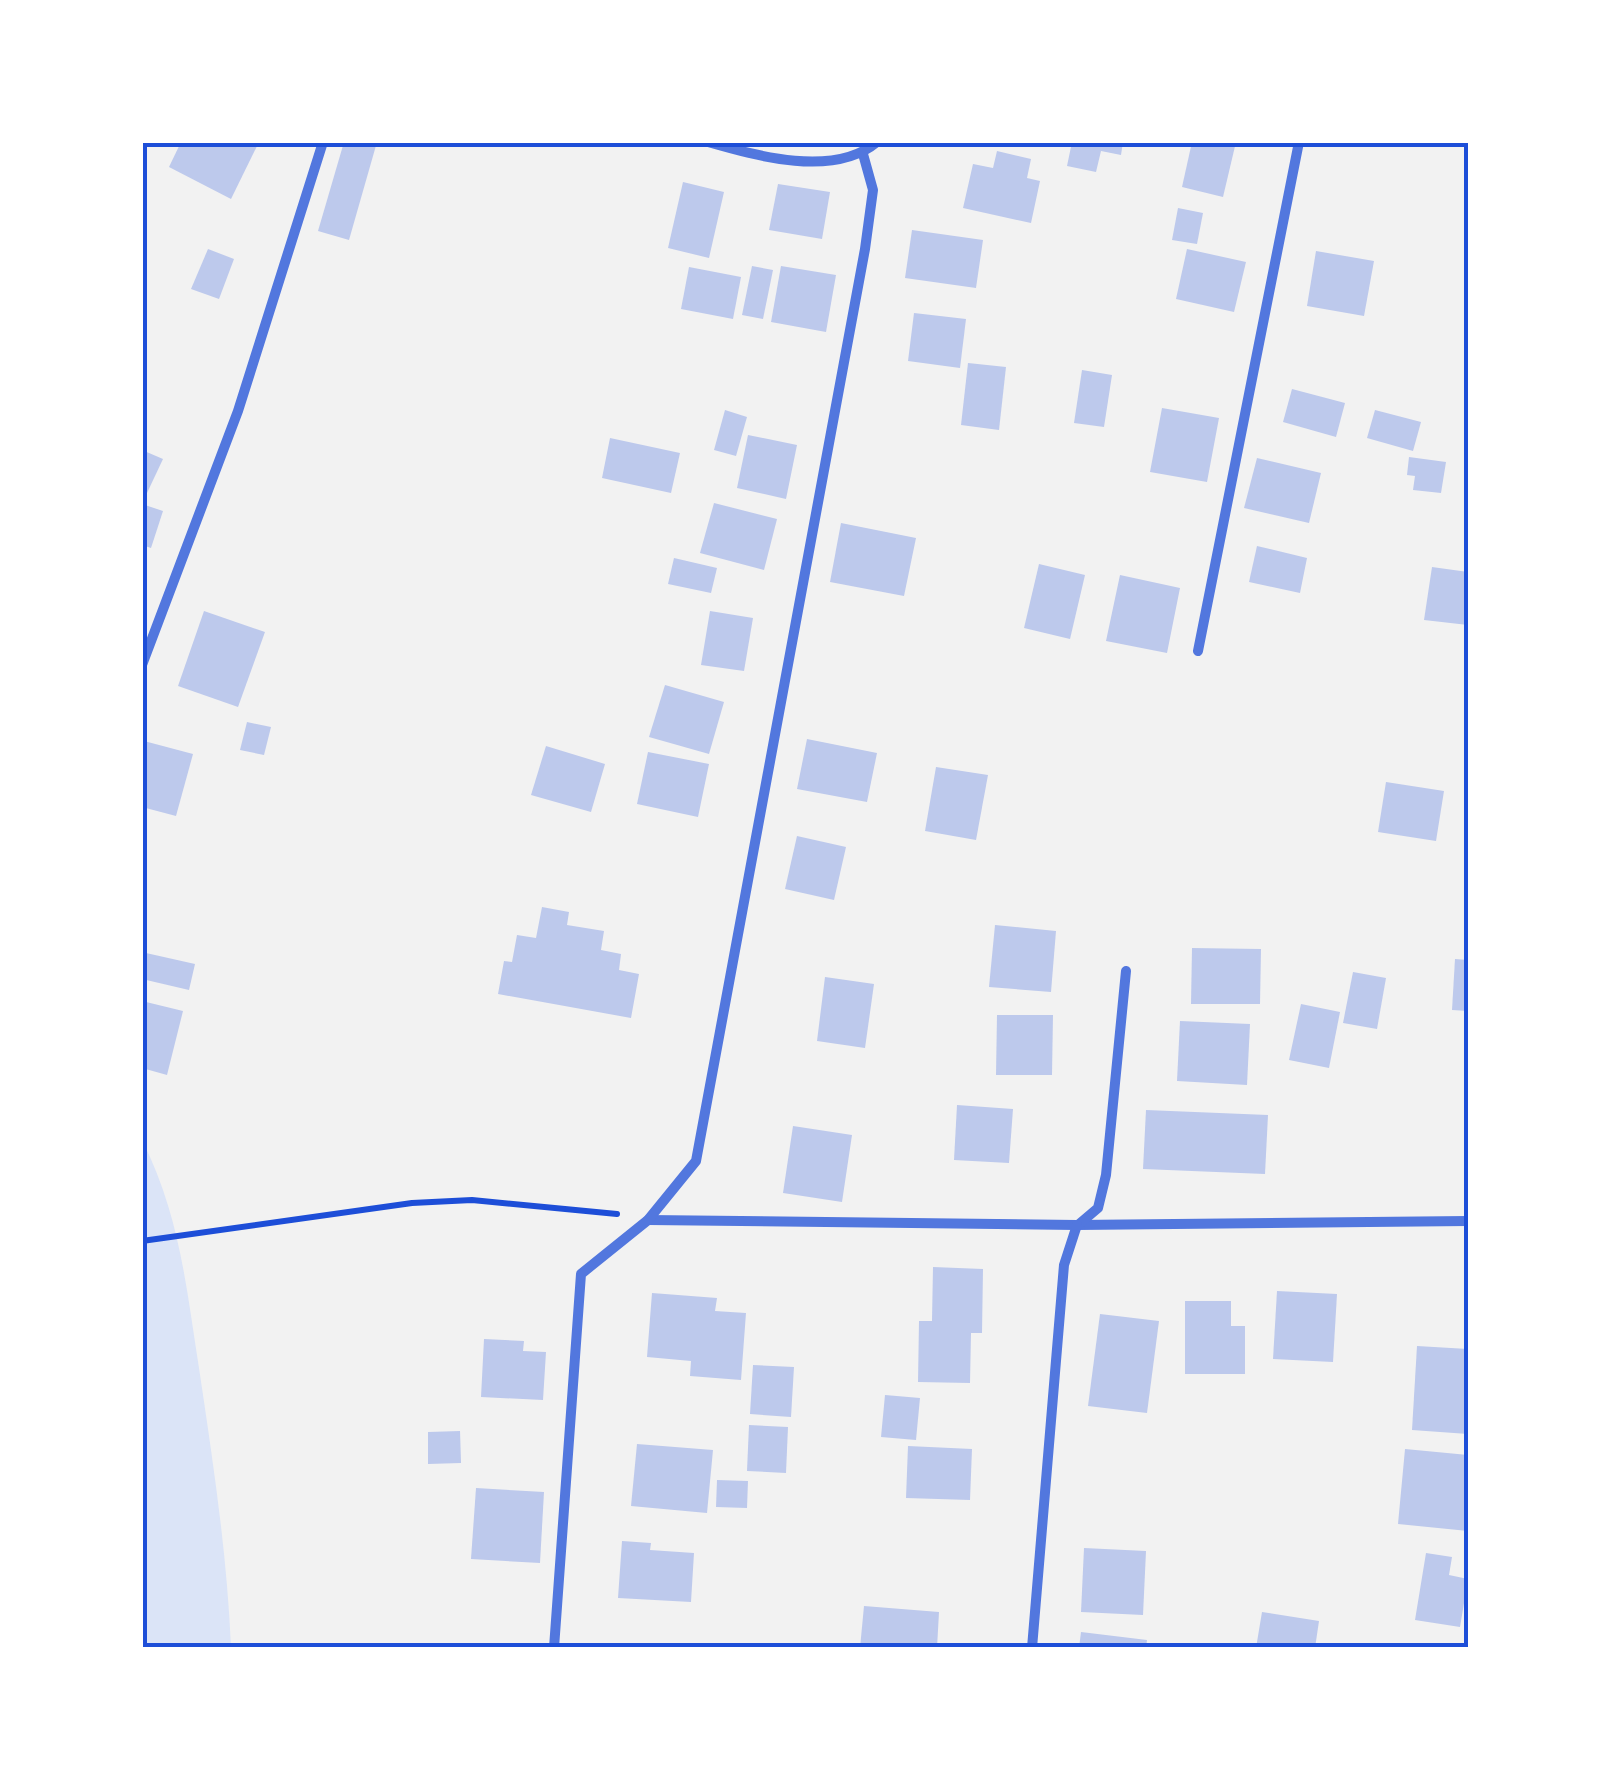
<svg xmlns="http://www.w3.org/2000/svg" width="1611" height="1790" viewBox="0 0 1611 1790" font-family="'Space Grotesk',sans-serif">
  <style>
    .green { fill: #dbe4f7 }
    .building { fill: #bdc9ec }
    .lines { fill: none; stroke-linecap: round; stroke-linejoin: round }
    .path { stroke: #1d4ed8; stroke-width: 6 }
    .minor { stroke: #5277de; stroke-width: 10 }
    .neatline { fill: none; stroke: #1d4ed8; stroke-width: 4 }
  </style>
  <rect width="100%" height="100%" fill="#f2f2f2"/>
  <!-- green -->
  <path class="green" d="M142,1140C180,1216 186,1286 199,1368C213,1462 227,1553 231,1647H143Z"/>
  <!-- building -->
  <g class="building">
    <polygon points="181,142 259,142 231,199 169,167"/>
    <polygon points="344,142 377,142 349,240 318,231"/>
    <polygon points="1072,142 1123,142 1121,155 1101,151 1096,172 1067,166"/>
    <polygon points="1192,142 1236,142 1223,197 1182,187"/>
    <polygon points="997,151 1031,159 1027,178 1040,181 1031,223 963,208 973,164 993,168"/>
    <polygon points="683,182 724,192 709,258 668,248"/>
    <polygon points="778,184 830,192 822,239 769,230"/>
    <polygon points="1178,208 1203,213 1197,244 1172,240"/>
    <polygon points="912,230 983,240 976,288 905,278"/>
    <polygon points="208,249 234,259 219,299 191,289"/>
    <polygon points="1187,249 1246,262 1234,312 1176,299"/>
    <polygon points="1316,251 1374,261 1364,316 1307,306"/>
    <polygon points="752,266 773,270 763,319 742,315"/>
    <polygon points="781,266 836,275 826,332 771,322"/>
    <polygon points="689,267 741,277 733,319 681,309"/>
    <polygon points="914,313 966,319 960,368 908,361"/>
    <polygon points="968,363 1006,367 999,430 961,425"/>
    <polygon points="1082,370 1112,375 1104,427 1074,423"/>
    <polygon points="1292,389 1345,403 1336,437 1283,422"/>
    <polygon points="1162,408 1219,418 1207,482 1150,472"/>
    <polygon points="725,410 747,417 736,456 714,450"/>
    <polygon points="1375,410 1421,422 1413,451 1367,438"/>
    <polygon points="748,435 797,445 786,499 737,488"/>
    <polygon points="610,438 680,453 671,493 602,478"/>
    <polygon points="142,450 163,459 147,493 142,491"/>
    <polygon points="1409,457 1446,462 1441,493 1413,490 1415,476 1407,475"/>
    <polygon points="1257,458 1321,473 1309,523 1244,508"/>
    <polygon points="714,503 777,519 764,570 700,553"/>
    <polygon points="142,504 163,511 151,548 142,545"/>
    <polygon points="841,523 916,538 904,596 830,582"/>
    <polygon points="1257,546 1307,558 1300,593 1249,582"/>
    <polygon points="674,558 717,568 711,593 668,584"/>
    <polygon points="1039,564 1085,575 1070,639 1024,628"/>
    <polygon points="1432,567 1468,572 1468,625 1424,620"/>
    <polygon points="1120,575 1180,588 1167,653 1106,641"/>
    <polygon points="204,611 265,632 238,707 178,686"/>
    <polygon points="710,611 753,618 744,671 701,665"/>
    <polygon points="665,685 724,702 709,754 649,737"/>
    <polygon points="247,722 271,727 264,755 240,750"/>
    <polygon points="807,739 877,753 867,802 797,789"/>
    <polygon points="144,741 193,754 176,816 142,807"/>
    <polygon points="546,746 605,764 591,812 531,795"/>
    <polygon points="648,752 709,764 698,817 637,804"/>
    <polygon points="936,767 988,775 976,840 925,831"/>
    <polygon points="1386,782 1444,791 1436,841 1378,832"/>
    <polygon points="797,836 846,847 834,900 785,889"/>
    <polygon points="542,907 569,912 567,925 604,931 601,950 621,954 619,970 639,974 631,1018 498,994 504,961 512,962 517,935 536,938"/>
    <polygon points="995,925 1056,931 1051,992 989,987"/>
    <polygon points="1192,948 1261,949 1260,1004 1191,1004"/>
    <polygon points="146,953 195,964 189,990 142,979"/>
    <polygon points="1455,959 1468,960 1468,1011 1452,1010"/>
    <polygon points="1353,972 1386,978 1377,1029 1343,1023"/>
    <polygon points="825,977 874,984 865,1048 817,1041"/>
    <polygon points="142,1001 183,1011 167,1075 142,1068"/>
    <polygon points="1301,1004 1340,1012 1329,1068 1289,1060"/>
    <polygon points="997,1015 1053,1015 1052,1075 996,1075"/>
    <polygon points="1180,1021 1250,1024 1247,1085 1177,1081"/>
    <polygon points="957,1105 1013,1109 1009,1163 954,1160"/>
    <polygon points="1146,1110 1268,1115 1265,1174 1143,1169"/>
    <polygon points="793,1126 852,1135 842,1202 783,1193"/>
    <polygon points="933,1267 983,1269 982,1333 971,1333 970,1383 918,1382 919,1321 932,1321"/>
    <polygon points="1277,1291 1337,1294 1333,1362 1273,1359"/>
    <polygon points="652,1293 717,1298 715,1311 746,1313 741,1380 690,1376 691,1361 647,1357"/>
    <polygon points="1185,1301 1231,1301 1231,1326 1245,1326 1245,1374 1185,1374"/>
    <polygon points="1100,1314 1159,1321 1147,1413 1088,1406"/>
    <polygon points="484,1339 524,1341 523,1351 546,1352 543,1400 481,1397"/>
    <polygon points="1417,1346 1468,1349 1468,1434 1412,1430"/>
    <polygon points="753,1365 794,1367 791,1417 750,1414"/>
    <polygon points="885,1395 920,1398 916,1440 881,1437"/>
    <polygon points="749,1425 788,1427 786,1473 747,1471"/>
    <polygon points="460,1431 461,1463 428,1464 428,1432"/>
    <polygon points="637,1444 713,1450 707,1513 631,1506"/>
    <polygon points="908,1446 972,1449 970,1500 906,1498"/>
    <polygon points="1405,1449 1468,1455 1468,1531 1398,1524"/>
    <polygon points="717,1480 748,1481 747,1508 716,1507"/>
    <polygon points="476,1488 544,1492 540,1563 471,1559"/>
    <polygon points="622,1541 651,1543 650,1550 694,1553 691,1602 618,1598"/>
    <polygon points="1084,1548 1146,1551 1143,1615 1081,1612"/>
    <polygon points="1426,1553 1452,1557 1449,1575 1468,1579 1460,1627 1415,1620"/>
    <polygon points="864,1606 939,1612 937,1648 860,1648"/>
    <polygon points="1262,1612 1319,1621 1315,1648 1256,1648"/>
    <polygon points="1081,1632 1147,1640 1146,1648 1079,1648"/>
  </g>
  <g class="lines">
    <!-- path -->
    <polyline class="path" points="142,1241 412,1203 472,1200 617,1214"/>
    <!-- minor -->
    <g class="minor">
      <path d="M708,142C757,156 834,178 877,142"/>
      <polyline points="1198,651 1299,142"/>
      <polyline points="142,665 238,411 323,142"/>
      <polyline points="648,1220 1077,1225 1468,1221"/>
      <polyline points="1078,1225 1098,1208 1106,1175 1126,971"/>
      <polyline points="554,1648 581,1274 648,1220 696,1161 865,249 873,190 863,154"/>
      <polyline points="1032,1648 1064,1265 1077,1225"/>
    </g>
  </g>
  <!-- border -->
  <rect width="1611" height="1790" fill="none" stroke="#ffffff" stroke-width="290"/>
  <rect x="145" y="145" width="1321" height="1500" class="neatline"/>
</svg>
